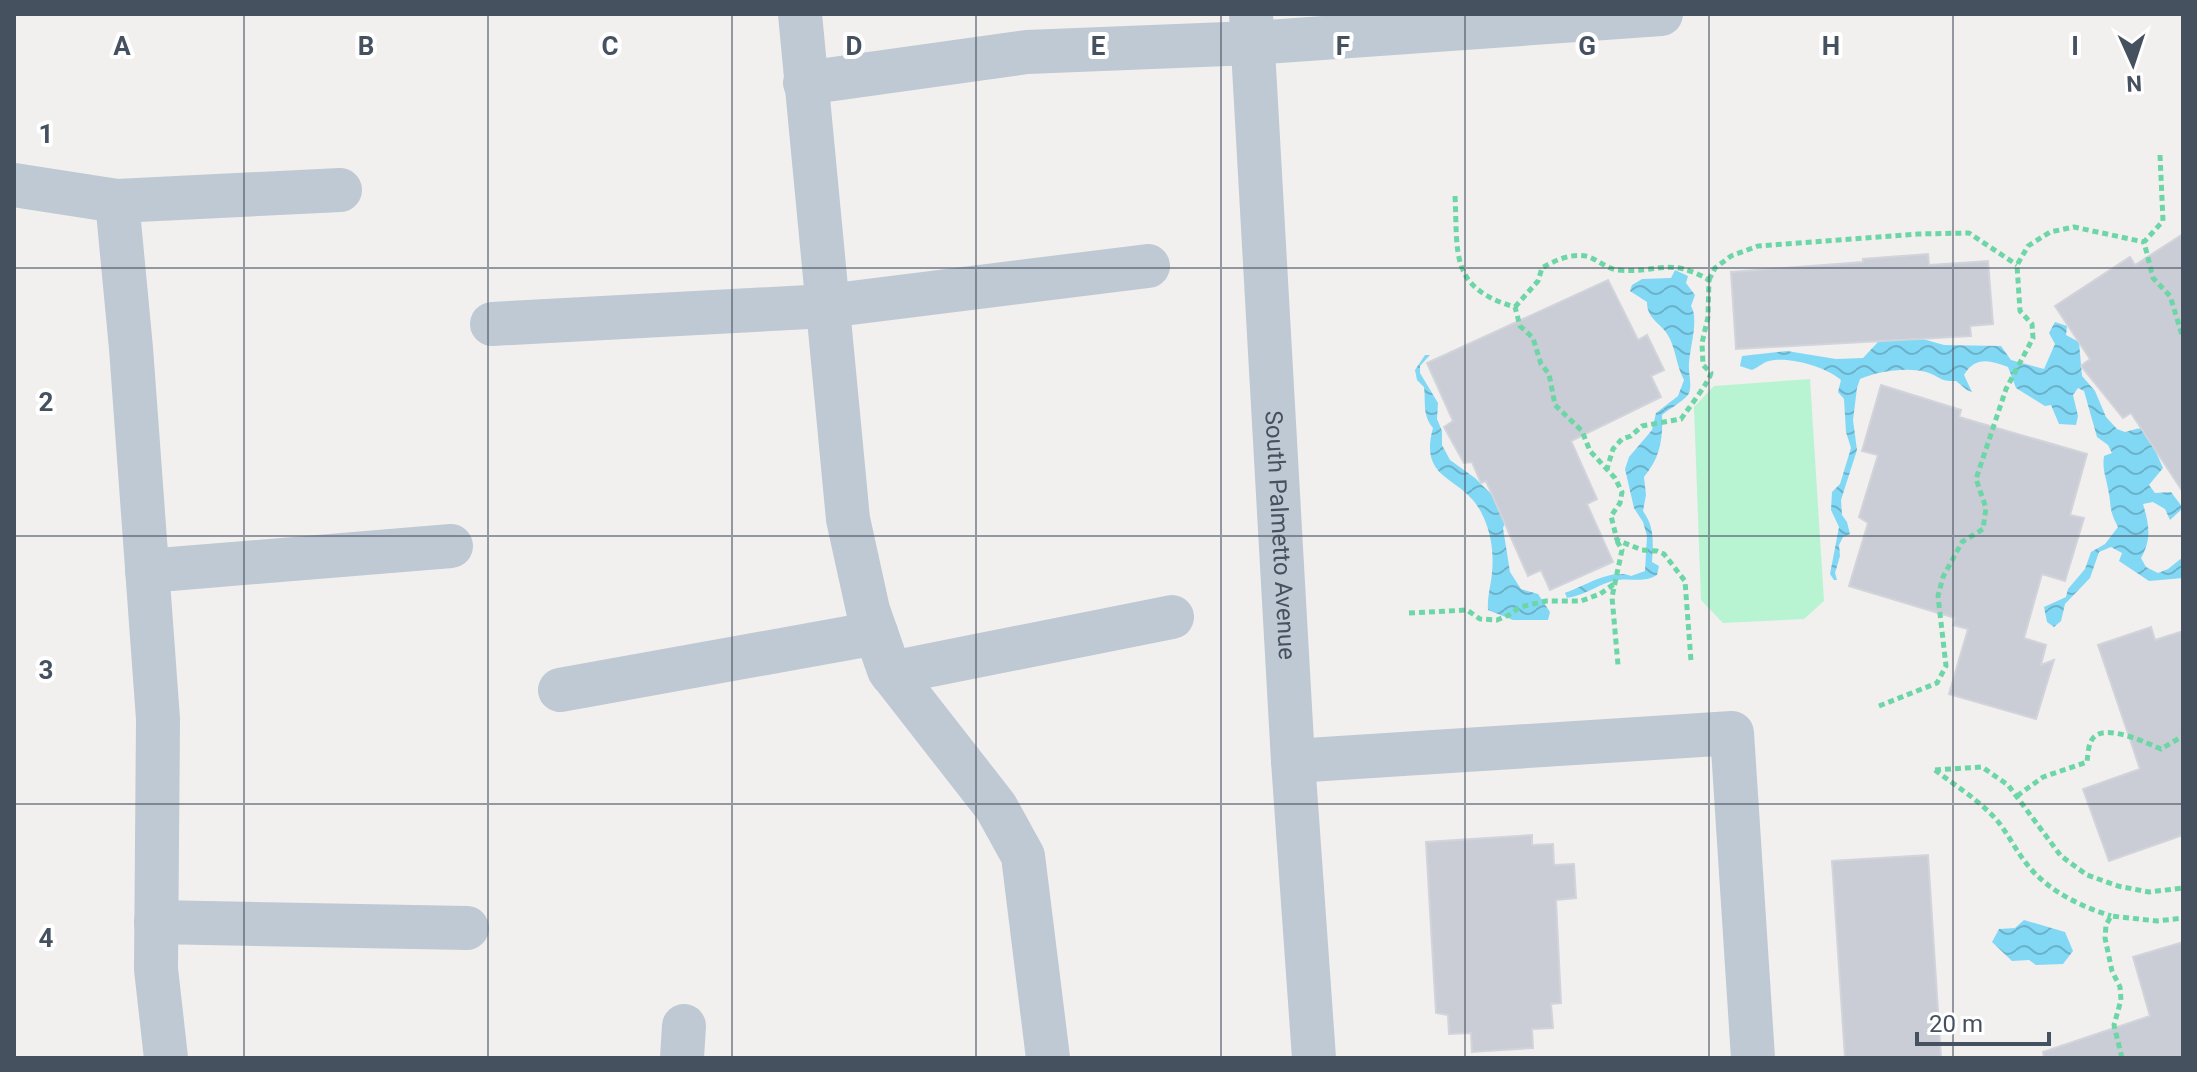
<svg xmlns="http://www.w3.org/2000/svg" width="2197" height="1072" viewBox="0 0 2197 1072" font-family="Roboto,sans-serif">
  <style>
    .pitch { fill: #b8f4d2 }
    .water { fill: url(#water-waves) }
    .building { fill: #cacdd5; stroke: #d2d4db; stroke-width: 2 }
    .lines { fill: none; stroke-linecap: round; stroke-linejoin: round }
    .path { stroke: #6dd6a6; stroke-width: 5; stroke-dasharray: 6 4; stroke-linecap: butt }
    .minor { stroke: #bec9d3; stroke-width: 44 }
    .grid { fill: none; stroke: #45515f; stroke-width: 2; stroke-opacity: 0.55 }
    .labels { text-anchor: middle; dominant-baseline: central; stroke-width: 8; stroke-linejoin: round; paint-order: stroke }
    .street-label { font-size: 24px; fill: #45515f; stroke: #fff }
    .grid-label { font-size: 26px; text-anchor: middle; font-weight: bold; fill: #45515f; stroke: #fff; stroke-width: 8; stroke-linejoin: round; paint-order: stroke }
  </style>
  <defs>
    <pattern id="water-waves" width="16" height="10" patternUnits="userSpaceOnUse" patternTransform="scale(2)"><rect width="16" height="10" fill="#81d8f5"/><path d="M0 5q4-4 8 0t8 0" fill="none" stroke="#6bb2ca"/></pattern>
  </defs>
  <rect width="100%" height="100%" fill="#f2efef"/>
  <!-- pitch -->
  <polygon class="pitch" points="1810,379 1824,601 1804,619 1723,623 1701,600 1694,407 1714,386"/>
  <!-- water -->
  <g class="water">
    <path d="M1675,270L1688,276L1686,283L1695,295L1691,306C1699,319 1690,347 1689,363C1688,373 1693,387 1688,395C1682,402 1669,409 1662,415C1663,440 1660,458 1644,477L1646,495L1643,511C1655,528 1653,542 1652,562L1659,566L1657,575C1644,583 1632,578 1618,580C1601,582 1587,595 1567,598L1565,593C1585,586 1611,568 1631,576L1645,571L1647,536L1643,522L1634,508L1625,469L1629,457L1652,430L1656,413L1678,396L1684,380C1677,367 1676,352 1670,339C1663,323 1647,321 1647,302L1630,291L1632,285L1642,279L1671,278Z"/>
    <path d="M2055,322L2067,326L2066,335L2079,342L2082,376L2095,391L2106,417L2117,429L2125,432C2137,429 2142,425 2153,434L2155,450L2163,468L2149,485L2155,493L2171,492L2183,508L2170,520L2165,509L2153,502L2143,504C2149,524 2152,539 2141,558L2146,567L2158,573L2168,569L2183,557V578L2149,581L2119,561L2122,553L2111,547L2099,552L2090,578L2065,604L2061,621L2054,627L2047,622L2044,607L2066,597L2068,589L2085,569L2091,552L2105,544L2118,527C2108,508 2112,507 2108,489C2106,476 2102,470 2104,456L2112,453L2108,445L2097,437L2084,391L2078,388L2073,395L2078,416L2076,425L2059,424L2051,405L2045,406L2016,388L2008,367C1990,360 1975,356 1964,375L1972,392L1967,390L1956,381C1939,382 1940,376 1926,372C1906,367 1879,371 1860,379L1857,388L1853,420L1857,450L1841,500L1842,515L1847,522L1850,534L1843,537L1839,545L1840,556L1835,573L1837,580H1834L1830,574L1839,527L1831,510L1832,492L1840,484L1851,448L1846,432L1844,399L1838,392L1841,380C1826,367 1789,356 1769,361C1764,362 1757,368 1752,370L1740,366L1742,356L1787,351L1836,359L1863,358L1878,342L1890,338H1919L1944,345L2001,346L2011,360L2044,369L2055,344L2049,333Z"/>
    <path d="M1425,355H1430L1420,366V373L1438,403L1437,419L1442,431V445L1450,460L1475,478L1493,496L1507,517L1503,528L1510,572L1521,589L1538,594L1550,612L1548,620H1513L1488,610C1487,597 1491,585 1492,573C1494,551 1491,531 1481,512C1462,475 1418,482 1433,428C1422,414 1426,403 1424,387L1417,380L1415,370Z"/>
    <polygon points="2024,920 2065,932 2073,951 2063,964 2036,965 2029,960 2012,961 1992,942 1999,929 2015,928"/>
  </g>
  <!-- building -->
  <g class="building">
    <polygon points="2183,234 2183,492 2131,413 2123,418 2081,366 2090,359 2055,306 2130,257 2135,265"/>
    <polygon points="1928,254 1929,265 1988,261 1993,324 1970,326 1971,336 1736,349 1731,272 1863,262 1863,259"/>
    <polygon points="1608,280 1638,340 1647,335 1664,370 1651,376 1661,397 1571,441 1597,499 1587,504 1613,562 1550,590 1541,570 1528,576 1486,481 1481,483 1472,462 1464,463 1444,427 1453,421 1427,363"/>
    <polygon points="1881,385 1961,410 1959,417 2087,454 2070,515 2084,518 2065,581 2042,574 2024,638 2046,645 2041,665 2054,660 2036,719 1949,694 1968,629 1953,625 1955,618 1849,586 1868,523 1859,517 1878,455 1862,451"/>
    <polygon points="2151,627 2155,640 2183,631 2183,835 2109,861 2083,789 2140,769 2098,645"/>
    <polygon points="1532,835 1532,845 1553,844 1554,865 1574,864 1576,898 1556,900 1561,1003 1551,1004 1553,1028 1532,1029 1533,1048 1472,1052 1471,1033 1449,1034 1448,1015 1436,1013 1426,842"/>
    <polygon points="1928,855 1941,1058 1845,1058 1832,861"/>
    <polygon points="2183,942 2183,1058 2044,1058 2043,1052 2150,1016 2133,957"/>
  </g>
  <g class="lines">
    <!-- path -->
    <g class="path">
      <polyline points="2160,155 2163,221 2144,242 2153,278 2170,296 2183,338"/>
      <path d="M1455,196C1458,254 1449,288 1515,307L1520,326L1533,338L1541,364L1549,374L1555,405L1582,431L1590,451L1615,478L1622,492L1620,503L1611,516L1617,540L1642,550L1657,551L1664,554L1685,581L1691,661"/>
      <polyline points="1709,280 1715,268 1731,256 1758,246 1918,234 1969,233 2017,265"/>
      <path d="M1515,307L1538,281L1542,268C1555,260 1574,252 1589,257C1600,261 1607,269 1618,270C1658,274 1668,256 1709,280L1708,317L1702,343L1703,365L1711,373C1709,382 1688,409 1681,419L1642,426L1631,436L1622,439L1613,449L1607,469"/>
      <polyline points="1617,541 1622,550 1612,597 1618,665"/>
      <polyline points="1409,613 1467,610 1480,619 1497,620 1509,615 1520,607 1546,601 1581,601 1600,594 1614,584"/>
      <polyline points="1879,706 1937,683 1946,666 1938,596 1943,577 1962,542 1983,529 1986,508 1976,479 2006,389 2033,338 2032,324 2020,311 2017,265 2028,246 2050,232 2074,227 2144,242"/>
      <polyline points="1935,770 1982,767 2008,785 2061,856 2087,875 2118,886 2149,892 2183,888"/>
      <path d="M1935,770C1953,784 1974,797 1990,813C2004,826 2012,844 2023,859C2044,889 2077,905 2111,916"/>
      <path d="M2017,796L2043,777L2087,762C2088,754 2088,743 2094,737C2107,724 2147,743 2161,749L2183,736"/>
      <polyline points="2122,1058 2114,1025 2121,1000 2120,987 2112,971 2105,938 2106,925 2111,916 2157,921 2183,918"/>
    </g>
    <!-- minor -->
    <g class="minor">
      <polyline points="800,14 848,519 868,610 889,670 996,807 1023,856 1048,1058"/>
      <path id="s1" d="M1251,14L1293,761L1314,1058"/>
      <polyline points="805,83 1027,52 1252,43 1661,14"/>
      <polyline points="14,185 117,201 131,348 158,719 156,969 166,1058"/>
      <polyline points="117,201 340,190"/>
      <polyline points="492,324 827,306 1148,266"/>
      <polyline points="147,571 451,546"/>
      <polyline points="891,673 1172,617"/>
      <polyline points="560,690 876,633"/>
      <polyline points="1293,761 1732,733 1753,1058"/>
      <polyline points="156,922 467,928"/>
      <polyline points="682,1058 684,1026"/>
    </g>
  </g>
  <!-- grid -->
  <path class="grid" d="M244,14V1058M488,14V1058M732,14V1058M976,14V1058M1221,14V1058M1465,14V1058M1709,14V1058M1953,14V1058M14,268H2183M14,536H2183M14,804H2183"/>
  <g class="labels">
    <!-- street labels -->
    <g class="street-label">
      <text stroke="none"><textPath href="#s1" startOffset="522">South Palmetto Avenue</textPath></text>
    </g>
  </g>
  <g class="grid-label">
    <text x="122" y="55">A</text>
    <text x="366" y="55">B</text>
    <text x="610" y="55">C</text>
    <text x="854" y="55">D</text>
    <text x="1098" y="55">E</text>
    <text x="1343" y="55">F</text>
    <text x="1587" y="55">G</text>
    <text x="1831" y="55">H</text>
    <text x="2075" y="55">I</text>
    <text x="46" y="143">1</text>
    <text x="46" y="411">2</text>
    <text x="46" y="679">3</text>
    <text x="46" y="947">4</text>
  </g>
  <!-- border -->
  <rect width="2197" height="1072" fill="none" stroke="#45515f" stroke-width="32"/>
  <!-- north arrow -->
  <g transform="translate(2133 64) rotate(177)" stroke="#ffffff" stroke-width="6" paint-order="stroke">
  <path d="M0-6L14 30L0 20L-14 30Z" fill="#45515f"/>
  <text y="-12" font-size="22" font-weight="bold" text-anchor="middle" fill="#45515f">N</text>
  </g>
  <!-- scale -->
  <path d="M1917 1032v12h132v-12" fill="none" stroke="#45515f" stroke-width="4"/>
  <text x="1929" y="1032" font-size="24" fill="#45515f" stroke="#ffffff" stroke-width="6" paint-order="stroke">20 m</text>
</svg>
